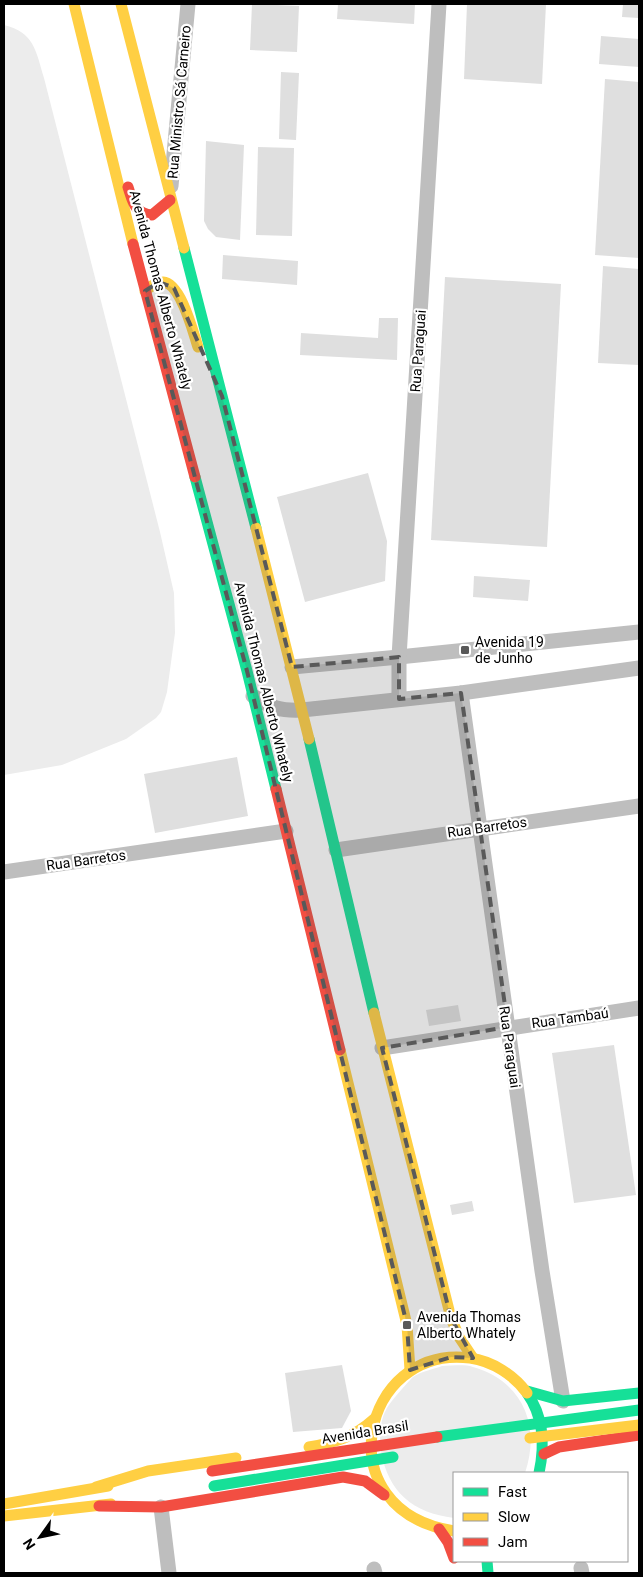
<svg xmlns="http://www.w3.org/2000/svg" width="643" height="1577" viewBox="0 0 643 1577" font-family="Roboto,sans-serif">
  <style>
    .green { fill: #ececec }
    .building { fill: #dfdfdf }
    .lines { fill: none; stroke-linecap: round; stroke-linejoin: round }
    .street { stroke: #bebebe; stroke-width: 15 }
    .fast { stroke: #16e098; stroke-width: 11 }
    .slow { stroke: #ffcf43; stroke-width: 11 }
    .jam { stroke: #f24e42; stroke-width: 11 }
    .fast-bridge { stroke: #16e098; stroke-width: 11 }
    .slow-bridge { stroke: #ffcf43; stroke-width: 11 }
    .jam-bridge { stroke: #f24e42; stroke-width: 11 }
    .marked { fill: #595959; fill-opacity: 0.2; stroke: #595959; stroke-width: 4; stroke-dasharray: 10 6; stroke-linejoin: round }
    .poi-dot { fill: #595959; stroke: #fff; stroke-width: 2 }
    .labels { text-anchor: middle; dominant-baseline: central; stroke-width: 4.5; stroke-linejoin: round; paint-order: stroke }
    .street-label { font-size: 14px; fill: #000; stroke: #fff }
    .poi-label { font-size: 14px; fill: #000; stroke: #fff; text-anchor: start }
  </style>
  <rect width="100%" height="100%" fill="#fff"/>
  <!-- green -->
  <g class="green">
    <path d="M4,25C34,32 36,51 44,78L160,532L174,593L175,633L167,692L161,712L156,718L126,739L62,765L4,775Z"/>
    <path d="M442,1366C452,1366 464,1364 473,1367C523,1381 541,1426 525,1473H454V1518C413,1513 388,1492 381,1451C379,1440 380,1420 386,1410C389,1403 408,1382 413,1377C420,1372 434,1369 442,1366Z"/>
  </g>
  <!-- building -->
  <g class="building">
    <polygon points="252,4 299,6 297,52 250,50"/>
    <polygon points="338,4 415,4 414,24 337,19"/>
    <polygon points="467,4 546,4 542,84 464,79"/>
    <polygon points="623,4 639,4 639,18 622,17"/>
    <polygon points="601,36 639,39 639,67 599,64"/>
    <polygon points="281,72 299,73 296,140 279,139"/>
    <polygon points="605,79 639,82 639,258 595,255"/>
    <polygon points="206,141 244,145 240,240 216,237 208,229 204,221"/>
    <polygon points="258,147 294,148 292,236 256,235"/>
    <polygon points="223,255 298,261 297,285 222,279"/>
    <polygon points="603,266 639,269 639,365 598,363"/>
    <polygon points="445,277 561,284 547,547 431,540"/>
    <polygon points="379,318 398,318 397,360 300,355 301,333 378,338"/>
    <polygon points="368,473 387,541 385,581 305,602 277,497"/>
    <polygon points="474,576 530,580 528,601 473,597"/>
    <polygon points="237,757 248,816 155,833 144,774"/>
    <polygon points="458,1005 461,1021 429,1026 426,1010"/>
    <polygon points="614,1045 636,1195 574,1203 552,1053"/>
    <polygon points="472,1201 474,1211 452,1215 450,1205"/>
    <polygon points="342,1365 351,1411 342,1428 293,1432 285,1373"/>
  </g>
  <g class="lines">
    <!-- street -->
    <g class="street">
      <polyline points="171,186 188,4"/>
      <polyline points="292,667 399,657 639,632"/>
      <polyline points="461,693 542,1271 563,1401"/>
      <path d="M253,696C272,708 280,711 302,710L461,693L639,668"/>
      <polyline points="399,699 399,657 439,4"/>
      <polyline points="336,850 639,806"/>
      <polyline points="4,872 286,831"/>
      <polyline points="382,1048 639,1008"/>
      <polyline points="161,1507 169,1573"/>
      <polyline points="581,1568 582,1573"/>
      <polyline points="374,1569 375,1573"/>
    </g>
    <!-- fast -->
    <g class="fast">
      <polyline points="184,248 256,528"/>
      <polyline points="195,477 247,671 276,789"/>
      <polyline points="309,739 374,1013"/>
      <polyline points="527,1391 563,1401 639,1393"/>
      <path d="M527,1393C544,1417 545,1445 539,1473"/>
      <polyline points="487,1561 488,1573"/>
    </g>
    <!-- slow -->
    <g class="slow">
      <polyline points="74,4 133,244"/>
      <polyline points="121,4 184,248"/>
      <path d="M145,291C150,287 156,282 163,282C181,283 193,332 198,347"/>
      <polyline points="256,528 309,739"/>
      <polyline points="374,1013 451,1318 459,1337 473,1358"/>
      <polyline points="340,1050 407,1325 410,1370"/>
      <path d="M309,1447C336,1442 353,1438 374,1419"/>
      <polyline points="96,1487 148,1471 236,1458"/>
      <polyline points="4,1504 108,1486"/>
      <polyline points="4,1516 111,1504"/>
      <path d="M454,1531C324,1511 361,1344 470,1358C492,1361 514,1375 527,1393"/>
    </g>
    <!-- jam -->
    <g class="jam">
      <path d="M128,187C133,202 134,213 152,215L170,200"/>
      <polyline points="133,244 195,477"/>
      <polyline points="276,789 340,1050"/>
      <polyline points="544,1454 559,1447 639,1435"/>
      <polyline points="99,1506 161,1507 343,1477 365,1481 384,1495"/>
      <polyline points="439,1529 448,1542 454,1558"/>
    </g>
    <!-- fast-bridge -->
    <g class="fast-bridge">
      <polyline points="437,1437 639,1410"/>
      <polyline points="214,1486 393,1457"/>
    </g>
    <!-- slow-bridge -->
    <polyline class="slow-bridge" points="530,1438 639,1425"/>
    <!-- jam-bridge -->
    <polyline class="jam-bridge" points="212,1471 437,1437"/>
  </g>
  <!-- marked area -->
  <path class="marked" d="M159,282L174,288L222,396L292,667L399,657V699L461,693L508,1027L382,1048L451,1318L473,1358L451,1357L410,1370L407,1325L247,671L145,291Z"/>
  <!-- markers -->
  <g class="poi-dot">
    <rect x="460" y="645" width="10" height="10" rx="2.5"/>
    <rect x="402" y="1320" width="10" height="10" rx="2.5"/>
  </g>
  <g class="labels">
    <!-- street labels -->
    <g class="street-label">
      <text transform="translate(179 102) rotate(-85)">Rua Ministro Sá Carneiro</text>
      <text transform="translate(161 290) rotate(75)">Avenida Thomas Alberto Whately</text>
      <text transform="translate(418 351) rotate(-86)">Rua Paraguai</text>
      <text transform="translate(264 682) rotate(76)">Avenida Thomas Alberto Whately</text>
      <text transform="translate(487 827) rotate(-8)">Rua Barretos</text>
      <text transform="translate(86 860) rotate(-8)">Rua Barretos</text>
      <text transform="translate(570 1018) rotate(-8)">Rua Tambaú</text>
      <text transform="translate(510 1047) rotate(82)">Rua Paraguai</text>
      <text transform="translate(365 1432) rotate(-9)">Avenida Brasil</text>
    </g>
    <!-- poi labels -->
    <g class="poi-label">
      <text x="475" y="642">Avenida 19<tspan x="475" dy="16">de Junho</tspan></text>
      <text x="417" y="1317">Avenida Thomas<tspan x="417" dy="16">Alberto Whately</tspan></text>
    </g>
  </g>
  <!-- border -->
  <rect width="643" height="1577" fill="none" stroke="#000000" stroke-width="10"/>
  <!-- legend -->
  <rect x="453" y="1472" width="175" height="90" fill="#ffffff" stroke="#999999"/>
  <rect x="463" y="1488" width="25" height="8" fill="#16e098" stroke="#999999"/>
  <text x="498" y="1497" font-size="15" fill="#000000">Fast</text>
  <rect x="463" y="1513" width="25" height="8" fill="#ffcf43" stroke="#999999"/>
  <text x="498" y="1522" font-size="15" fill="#000000">Slow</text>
  <rect x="463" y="1538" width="25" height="8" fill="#f24e42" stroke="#999999"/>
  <text x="498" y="1547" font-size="15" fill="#000000">Jam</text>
  <!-- north arrow -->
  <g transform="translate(40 1537) rotate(237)" stroke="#ffffff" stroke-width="4" paint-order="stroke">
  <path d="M0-4L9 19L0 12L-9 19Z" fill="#000000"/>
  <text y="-8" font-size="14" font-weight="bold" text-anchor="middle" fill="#000000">N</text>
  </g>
</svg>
